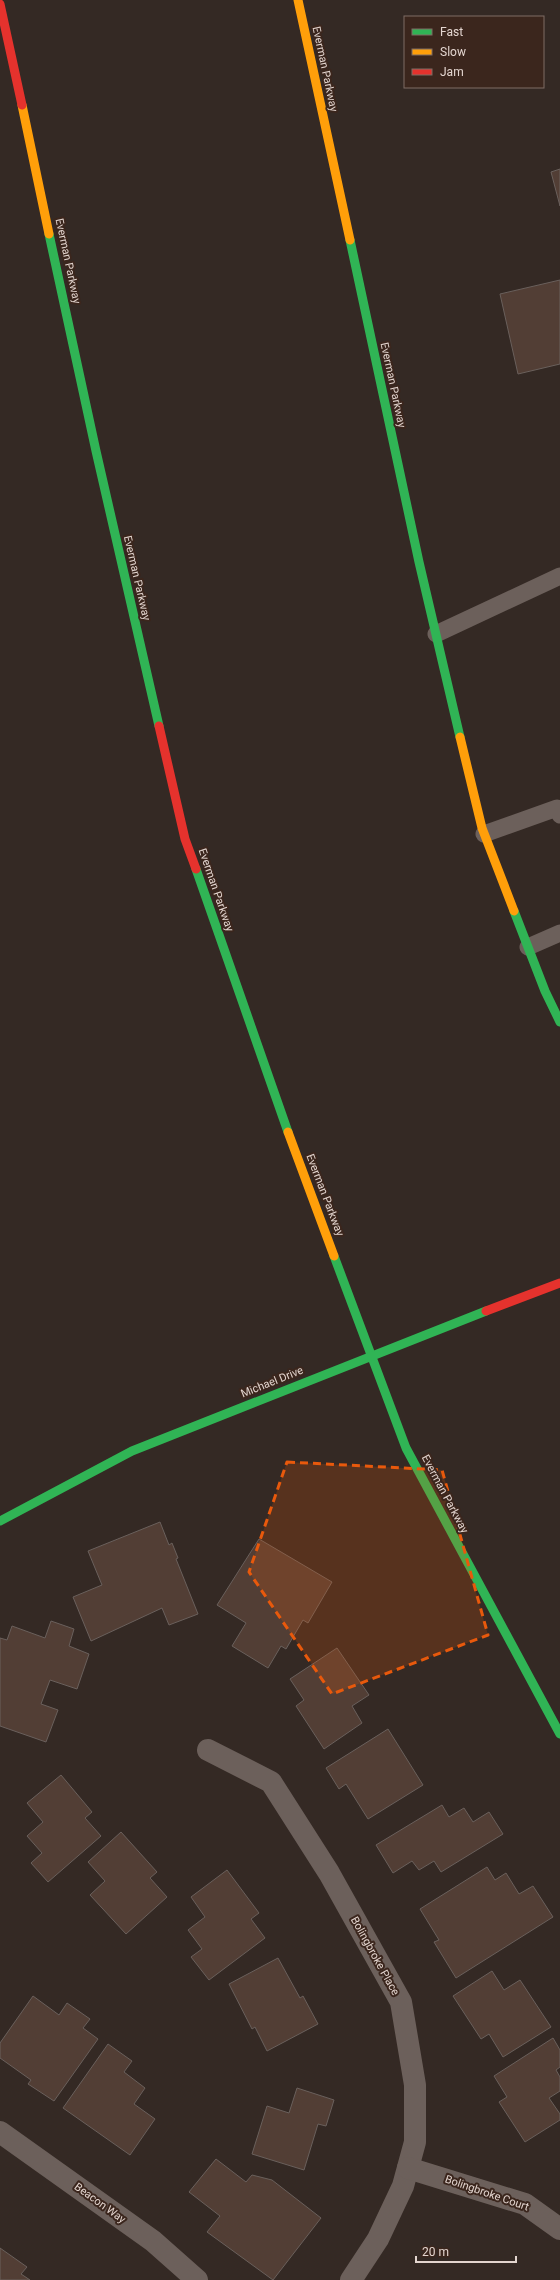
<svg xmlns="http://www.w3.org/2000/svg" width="560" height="2280" viewBox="0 0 560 2280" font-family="Roboto,sans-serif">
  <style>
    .building { fill: #523e35; stroke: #6a605c }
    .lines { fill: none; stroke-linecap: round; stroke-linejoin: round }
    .lane { stroke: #6c605b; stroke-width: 17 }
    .street { stroke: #6c605b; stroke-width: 22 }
    .fast { stroke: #30b455; stroke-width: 9 }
    .slow { stroke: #ff9f0a; stroke-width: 9 }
    .jam { stroke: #e5322d; stroke-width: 9 }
    .marked { fill: #e8590c; fill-opacity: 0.2; stroke: #e8590c; stroke-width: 3; stroke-dasharray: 8 5; stroke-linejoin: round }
    .labels { text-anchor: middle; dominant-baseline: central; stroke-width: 4; stroke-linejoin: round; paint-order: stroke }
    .street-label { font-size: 11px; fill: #e3d5cf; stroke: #3b261d }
  </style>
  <rect width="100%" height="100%" fill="#342924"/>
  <!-- building -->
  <g class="building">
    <polygon points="560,169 560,206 551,172"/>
    <polygon points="560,280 560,364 518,374 500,294"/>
    <polygon points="160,1522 169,1545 172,1543 178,1558 176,1559 198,1614 169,1625 162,1608 91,1641 73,1597 102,1585 88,1551"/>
    <polygon points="259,1539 332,1582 308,1623 303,1620 286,1649 281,1646 268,1668 232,1646 246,1623 217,1605"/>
    <polygon points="51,1621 74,1629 69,1646 89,1654 77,1689 50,1680 41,1704 58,1710 46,1742 0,1726 0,1638 7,1640 12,1626 45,1638"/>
    <polygon points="337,1648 369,1695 352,1706 362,1723 324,1749 296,1706 304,1700 290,1679"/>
    <polygon points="388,1729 423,1785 368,1819 346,1784 339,1789 326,1768"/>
    <polygon points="61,1775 92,1812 85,1818 101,1836 48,1882 31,1863 42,1853 27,1836 43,1822 27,1803"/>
    <polygon points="442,1805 449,1817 464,1808 473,1822 489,1812 503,1834 441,1872 434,1861 419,1870 412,1861 393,1873 376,1845"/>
    <polygon points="121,1832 157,1872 150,1878 167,1897 126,1934 90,1895 105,1881 88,1862"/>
    <polygon points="487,1867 495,1880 506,1873 519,1894 533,1886 553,1917 456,1978 434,1942 439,1940 420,1909"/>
    <polygon points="227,1870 259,1913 251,1919 265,1938 209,1980 191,1957 202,1949 188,1930 205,1917 191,1897"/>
    <polygon points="278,1958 300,1998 303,1996 318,2024 267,2051 255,2027 252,2029 229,1984"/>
    <polygon points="492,1971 504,1990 520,1980 551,2027 503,2057 489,2034 481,2039 453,1996"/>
    <polygon points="33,1996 59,2015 67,2003 90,2019 83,2028 98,2039 54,2101 28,2084 31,2080 0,2058 0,2043"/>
    <polygon points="553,2038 560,2050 560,2067 556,2070 560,2077 560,2091 549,2098 560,2114 560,2120 525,2142 499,2102 507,2097 494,2076"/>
    <polygon points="108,2044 132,2061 124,2072 145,2088 134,2104 155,2119 130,2155 63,2108"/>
    <polygon points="297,2088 334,2100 326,2126 318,2124 304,2170 252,2154 267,2106 289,2113"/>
    <polygon points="216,2159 246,2182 252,2175 272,2180 321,2218 273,2280 207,2232 220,2216 189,2192"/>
    <polygon points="0,2248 27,2267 21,2274 30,2280 0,2280"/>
  </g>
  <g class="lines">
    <!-- lane -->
    <g class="lane">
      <polyline points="436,634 560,576"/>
      <polyline points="484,834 557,808 560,815"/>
      <polyline points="528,947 560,933"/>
    </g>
    <!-- street -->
    <g class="street">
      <polyline points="208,1750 271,1782 329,1873 401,2002 415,2085 415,2142 403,2186 378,2239 351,2280"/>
      <polyline points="0,2132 153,2241 197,2280"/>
      <polyline points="408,2168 525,2204 560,2229"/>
    </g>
    <!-- fast -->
    <g class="fast">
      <polyline points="49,234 96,451 159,726"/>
      <polyline points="350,240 419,562 460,737"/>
      <polyline points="196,869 288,1132"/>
      <polyline points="514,911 545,991 560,1022"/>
      <polyline points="334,1256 406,1448 560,1734"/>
      <polyline points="0,1521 132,1451 486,1311"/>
    </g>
    <!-- slow -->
    <g class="slow">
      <polyline points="298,0 350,240"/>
      <polyline points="22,105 49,234"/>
      <polyline points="460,737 482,828 514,911"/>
      <polyline points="288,1132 334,1256"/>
    </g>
    <!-- jam -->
    <g class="jam">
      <polyline points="0,4 22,105"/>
      <polyline points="159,726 185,839 196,869"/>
      <polyline points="486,1311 560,1283"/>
    </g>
  </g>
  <!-- marked area -->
  <path class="marked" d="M287,1462L442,1470L488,1635L332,1694L249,1572Z"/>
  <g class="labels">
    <!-- street labels -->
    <g class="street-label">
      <text transform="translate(325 69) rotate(78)">Everman Parkway</text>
      <text transform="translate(68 261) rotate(78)">Everman Parkway</text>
      <text transform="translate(393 385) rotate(78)">Everman Parkway</text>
      <text transform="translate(137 578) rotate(77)">Everman Parkway</text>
      <text transform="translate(216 890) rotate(71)">Everman Parkway</text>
      <text transform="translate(325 1195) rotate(69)">Everman Parkway</text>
      <text transform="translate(272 1382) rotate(-22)">Michael Drive</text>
      <text transform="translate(445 1494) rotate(62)">Everman Parkway</text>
      <text transform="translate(375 1956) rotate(61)">Bolingbroke Place</text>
      <text transform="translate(487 2193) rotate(19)">Bolingbroke Court</text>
      <text transform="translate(100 2203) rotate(36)">Beacon Way</text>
    </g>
  </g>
  <!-- legend -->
  <rect x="404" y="16" width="140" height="72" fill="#3b261d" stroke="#7e6c64"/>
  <rect x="412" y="29" width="20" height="6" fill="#30b455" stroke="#7e6c64"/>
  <text x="440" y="36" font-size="12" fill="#e3d5cf">Fast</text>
  <rect x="412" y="49" width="20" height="6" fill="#ff9f0a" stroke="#7e6c64"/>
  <text x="440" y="56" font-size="12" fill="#e3d5cf">Slow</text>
  <rect x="412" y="69" width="20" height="6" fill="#e5322d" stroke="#7e6c64"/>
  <text x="440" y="76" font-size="12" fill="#e3d5cf">Jam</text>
  <!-- scale -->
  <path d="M416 2256v6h100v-6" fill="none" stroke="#e3d5cf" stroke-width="2"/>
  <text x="422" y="2256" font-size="12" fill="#e3d5cf" stroke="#3b261d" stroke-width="3" paint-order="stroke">20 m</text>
</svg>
